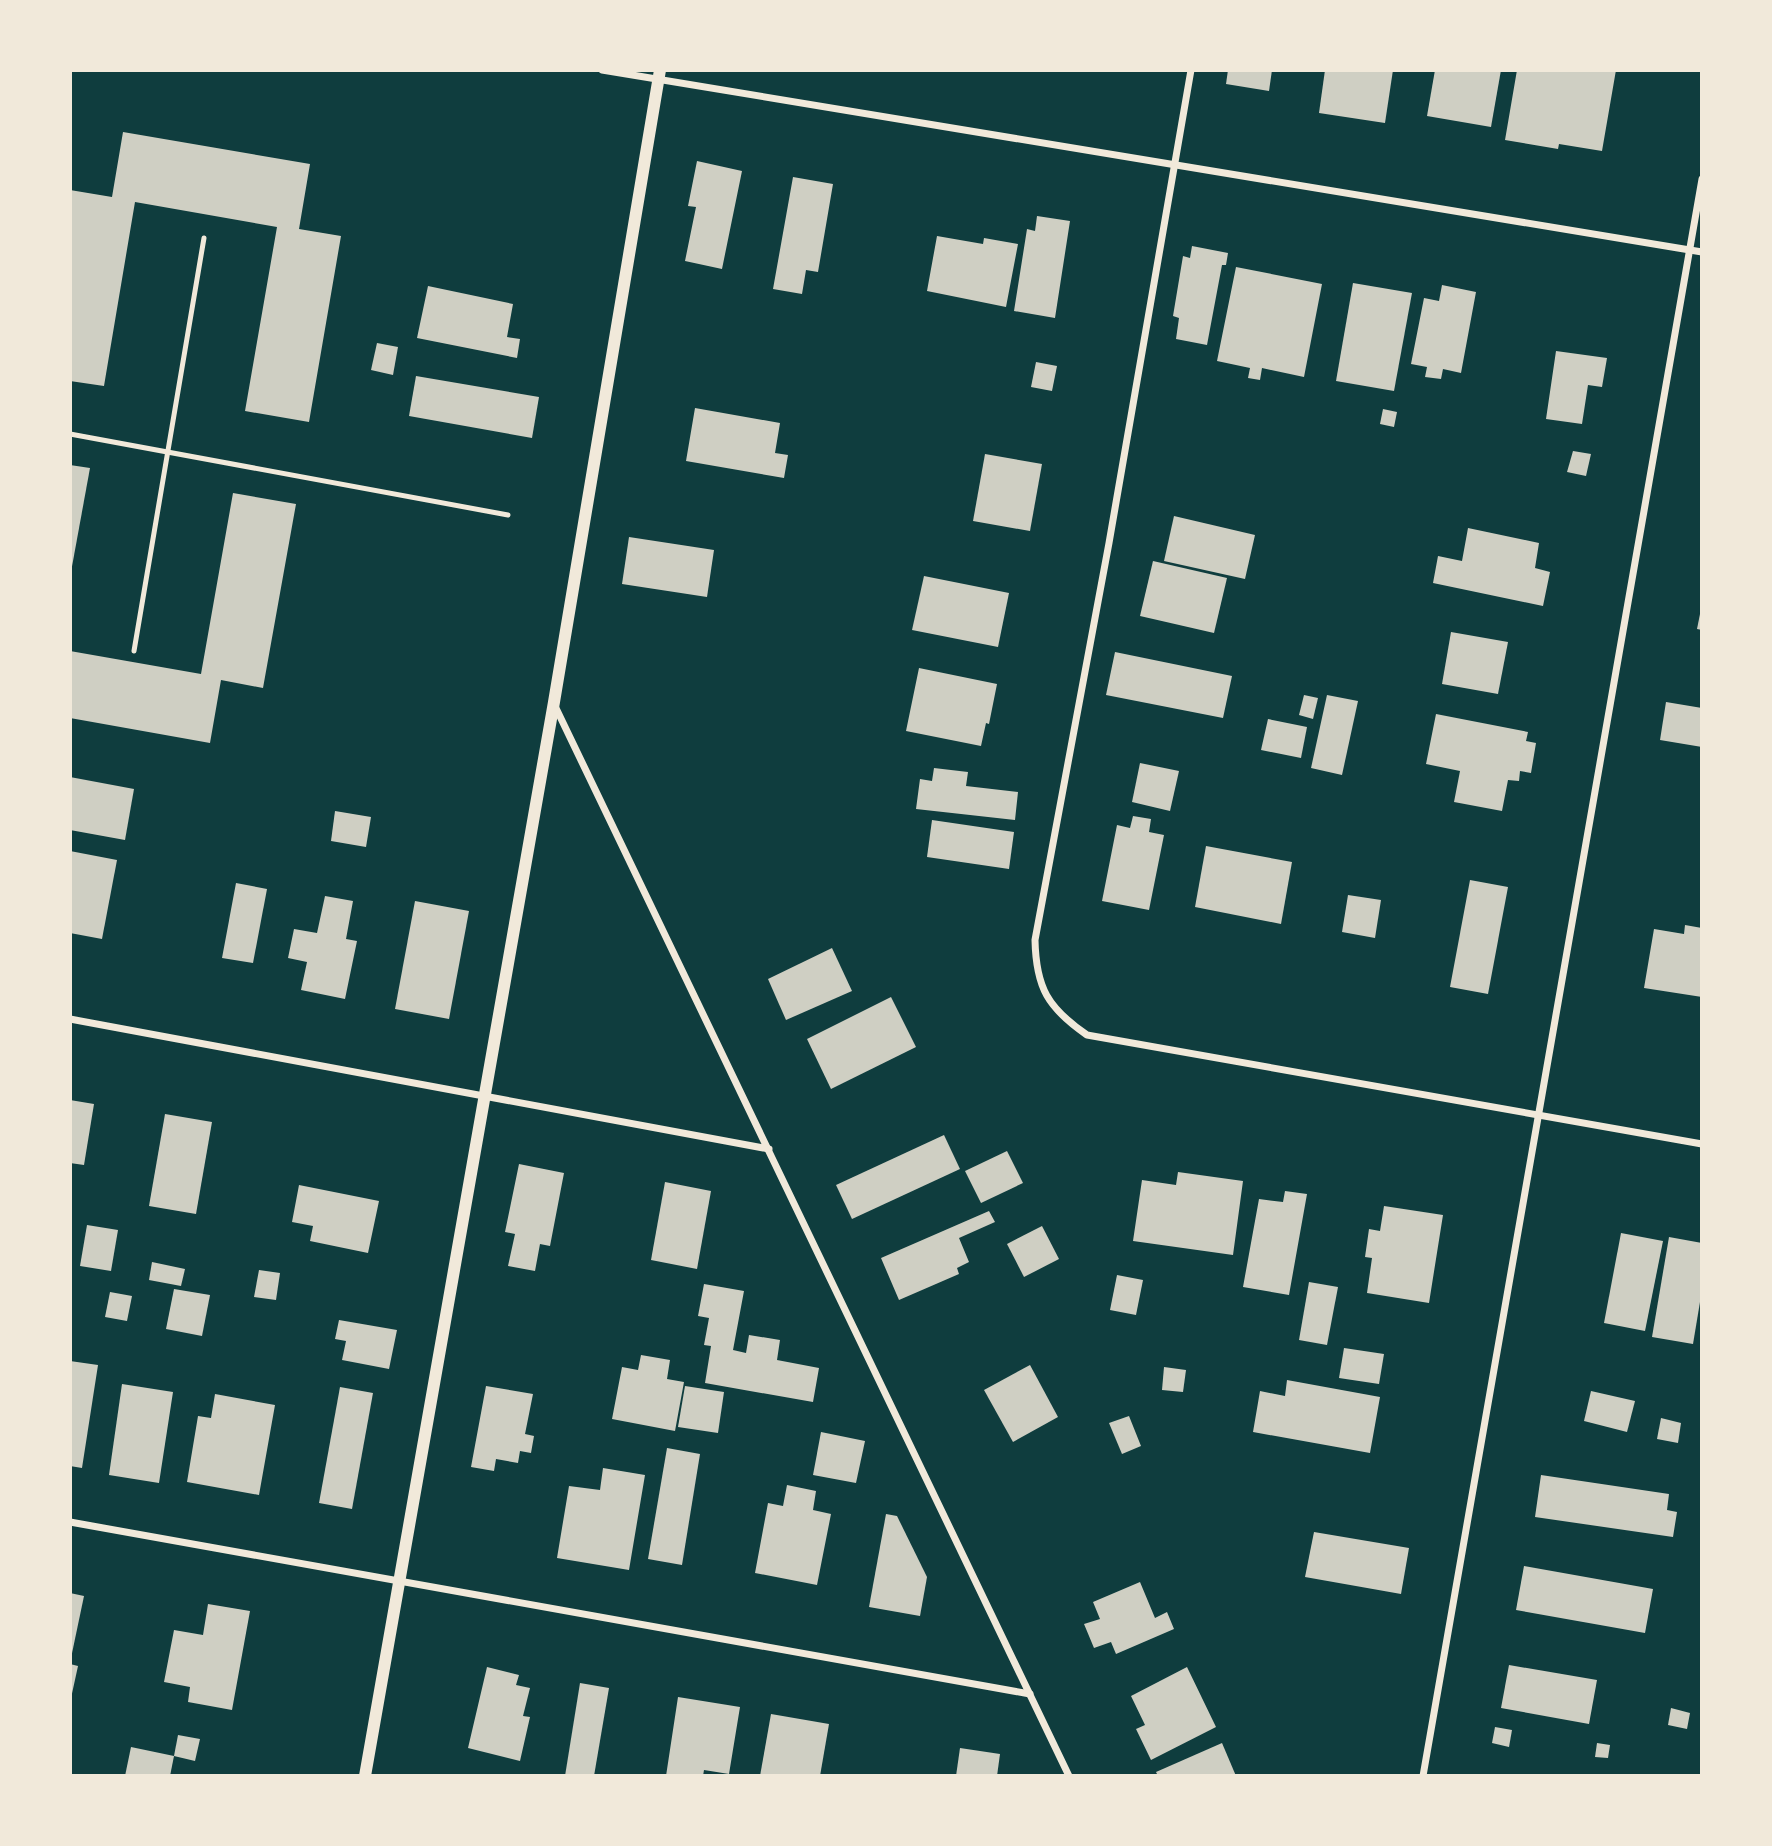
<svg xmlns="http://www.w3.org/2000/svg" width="1772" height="1846" viewBox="0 0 1772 1846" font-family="Montserrat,sans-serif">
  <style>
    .building { fill: #cfcfc3 }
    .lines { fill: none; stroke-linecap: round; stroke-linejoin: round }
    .service { stroke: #f1e9da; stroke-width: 5 }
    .minor { stroke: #f1e9da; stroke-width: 7 }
    .tertiary { stroke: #f1e9da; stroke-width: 12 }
  </style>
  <rect width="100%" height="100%" fill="#0f3d3e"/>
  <!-- building -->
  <g class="building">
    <polygon points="1228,70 1272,70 1269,91 1226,84"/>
    <polygon points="1325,70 1393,70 1385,123 1319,113"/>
    <polygon points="1435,70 1501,70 1491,127 1427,116"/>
    <polygon points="1517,70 1616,70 1602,151 1559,144 1558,149 1505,140"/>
    <polygon points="123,132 310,164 299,229 341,236 309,422 245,411 277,227 135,202 104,386 70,381 70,190 112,197"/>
    <polygon points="697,161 742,171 722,269 685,261 696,207 688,206"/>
    <polygon points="793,177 833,184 818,272 806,270 802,294 773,289"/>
    <polygon points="1037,216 1070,221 1055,318 1014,311 1027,229 1035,231"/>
    <polygon points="937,236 983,244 984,238 1018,244 1006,307 927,291"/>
    <polygon points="1192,246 1228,253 1226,265 1222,265 1207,345 1176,339 1179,318 1173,316 1183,256 1190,258"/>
    <polygon points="1236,267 1322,284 1304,377 1262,368 1260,380 1248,378 1250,368 1217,361"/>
    <polygon points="1353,283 1412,293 1394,391 1336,381"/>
    <polygon points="1442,285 1476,292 1461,373 1443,369 1441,379 1425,377 1427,367 1411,364 1424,298 1439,301"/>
    <polygon points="428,286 513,304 507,337 520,339 517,358 417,338"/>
    <polygon points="377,343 398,347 393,375 371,370"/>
    <polygon points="1556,351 1607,358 1602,387 1588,385 1582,424 1546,419"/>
    <polygon points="1036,362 1057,366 1052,391 1031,387"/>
    <polygon points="416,376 539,397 532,438 409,416"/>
    <polygon points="695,408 780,423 775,453 788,455 784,478 686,461"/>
    <polygon points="1383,409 1397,412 1394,427 1380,424"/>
    <polygon points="1573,451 1591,454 1586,476 1567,472"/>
    <polygon points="985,454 1042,464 1030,531 973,521"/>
    <polygon points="70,465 90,468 71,572 70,572"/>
    <polygon points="233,493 296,504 263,688 221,680 210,743 70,718 70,651 201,674"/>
    <polygon points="1174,516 1255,535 1245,579 1164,561"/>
    <polygon points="1468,528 1539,543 1535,568 1550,572 1543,606 1433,583 1438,556 1462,561"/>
    <polygon points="629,537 714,550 707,597 622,584"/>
    <polygon points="1153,561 1227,578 1214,633 1140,616"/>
    <polygon points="924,576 1009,593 998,647 912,630"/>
    <polygon points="1701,609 1702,609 1702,630 1697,629"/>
    <polygon points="1451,632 1508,642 1498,694 1442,684"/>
    <polygon points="1115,652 1232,676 1223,718 1106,695"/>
    <polygon points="919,668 997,684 989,724 986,723 981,746 906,731"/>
    <polygon points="1304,695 1318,698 1313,719 1299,715"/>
    <polygon points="1327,695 1358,701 1342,775 1311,768"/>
    <polygon points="1666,702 1702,708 1702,747 1660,740"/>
    <polygon points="1436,714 1528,732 1526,741 1536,743 1531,773 1520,771 1519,781 1508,780 1502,811 1454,802 1460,771 1426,764"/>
    <polygon points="1268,719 1307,727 1301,758 1261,750"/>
    <polygon points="1140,763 1179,771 1170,811 1132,802"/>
    <polygon points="934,768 968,772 966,786 1018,792 1015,820 916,809 920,779 932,781"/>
    <polygon points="70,777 134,789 125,840 70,830"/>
    <polygon points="335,811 371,817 366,847 331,841"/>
    <polygon points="1133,816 1151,819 1149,832 1164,835 1149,910 1102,901 1117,825 1130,828"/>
    <polygon points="932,820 1014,832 1009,869 927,857"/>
    <polygon points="1206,846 1292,862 1281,924 1195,907"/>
    <polygon points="70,851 117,860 102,939 70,933"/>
    <polygon points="1470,880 1508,887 1488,994 1450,987"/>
    <polygon points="236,883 267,889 253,963 222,958"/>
    <polygon points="1348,895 1381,900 1375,938 1342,932"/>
    <polygon points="325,896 353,901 346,939 357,941 345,999 301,990 307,962 288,958 294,929 317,933"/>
    <polygon points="415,901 469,911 449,1019 395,1009"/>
    <polygon points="1685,925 1702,928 1702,997 1644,988 1654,929 1684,934"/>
    <polygon points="832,948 852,991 786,1020 768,979"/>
    <polygon points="891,997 916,1047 831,1089 807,1039"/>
    <polygon points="70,1100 94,1104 84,1165 70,1163"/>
    <polygon points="165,1114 212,1122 196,1214 149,1206"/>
    <polygon points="944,1135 960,1169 852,1219 836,1185"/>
    <polygon points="1007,1151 1023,1183 981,1203 965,1171"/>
    <polygon points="519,1164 564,1173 550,1246 540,1244 535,1271 508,1266 515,1234 505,1232"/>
    <polygon points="1178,1172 1243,1181 1233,1255 1133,1241 1142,1180 1176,1185"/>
    <polygon points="665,1182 711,1191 697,1269 651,1260"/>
    <polygon points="299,1185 379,1201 368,1253 310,1241 313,1226 292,1222"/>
    <polygon points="1285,1191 1307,1194 1289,1295 1243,1287 1259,1199 1283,1202"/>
    <polygon points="1384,1206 1443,1215 1429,1303 1367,1293 1372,1258 1365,1257 1369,1229 1380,1231"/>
    <polygon points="989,1211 995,1222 959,1238 969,1262 957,1268 959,1274 899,1300 881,1258"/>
    <polygon points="87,1225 118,1230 111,1271 80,1266"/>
    <polygon points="1042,1226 1059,1259 1024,1277 1007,1244"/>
    <polygon points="1621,1233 1663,1241 1645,1331 1604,1323"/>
    <polygon points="1669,1237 1702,1243 1702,1290 1693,1344 1652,1337"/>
    <polygon points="152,1262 185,1269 181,1286 149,1280"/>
    <polygon points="259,1270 280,1273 276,1300 254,1297"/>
    <polygon points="1117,1275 1143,1280 1136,1315 1110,1310"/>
    <polygon points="1309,1282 1338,1287 1327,1345 1299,1340"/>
    <polygon points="704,1284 744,1291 733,1350 746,1353 749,1335 780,1340 777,1360 819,1368 813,1402 705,1383 711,1346 704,1345 709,1318 698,1316"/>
    <polygon points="174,1289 210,1295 202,1336 166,1329"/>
    <polygon points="110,1292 132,1296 127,1321 105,1317"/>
    <polygon points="339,1320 397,1330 389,1369 342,1360 346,1341 335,1339"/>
    <polygon points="1344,1348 1384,1354 1379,1384 1339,1378"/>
    <polygon points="641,1355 670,1360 667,1379 684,1382 675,1431 612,1419 622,1367 638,1370"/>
    <polygon points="70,1361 98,1365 82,1468 70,1466"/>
    <polygon points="1030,1365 1058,1417 1013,1442 984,1390"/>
    <polygon points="1164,1367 1186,1370 1183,1392 1162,1390"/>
    <polygon points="1287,1380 1380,1397 1370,1453 1253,1432 1260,1391 1285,1396"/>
    <polygon points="122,1384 173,1392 159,1483 109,1475"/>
    <polygon points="486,1386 533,1394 525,1434 534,1436 531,1453 520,1451 518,1463 496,1459 494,1471 471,1467"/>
    <polygon points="685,1386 724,1392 718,1433 678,1427"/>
    <polygon points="340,1387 373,1393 352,1509 319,1503"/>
    <polygon points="1591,1391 1635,1401 1627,1432 1584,1421"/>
    <polygon points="215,1394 275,1405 259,1495 187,1482 198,1416 211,1418"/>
    <polygon points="1129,1416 1141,1446 1122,1454 1109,1423"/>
    <polygon points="1661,1418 1681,1423 1678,1443 1657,1439"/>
    <polygon points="821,1432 865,1441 856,1483 813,1475"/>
    <polygon points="667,1448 700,1454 682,1565 648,1559"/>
    <polygon points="603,1468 645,1475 629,1570 557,1558 569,1486 600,1490"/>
    <polygon points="1541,1475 1669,1494 1667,1510 1677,1512 1673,1537 1535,1517"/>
    <polygon points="787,1485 816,1491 813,1510 831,1514 817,1585 755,1573 768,1503 783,1506"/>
    <polygon points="886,1514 897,1516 927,1577 920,1616 869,1607"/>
    <polygon points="1314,1532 1409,1548 1401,1594 1305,1577"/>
    <polygon points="1524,1566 1653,1589 1645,1633 1516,1610"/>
    <polygon points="1140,1582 1155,1618 1167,1612 1174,1629 1116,1654 1111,1642 1094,1648 1084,1624 1100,1619 1093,1602"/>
    <polygon points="70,1593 84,1596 71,1658 70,1657"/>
    <polygon points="208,1604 250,1611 232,1710 188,1702 190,1687 164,1682 174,1630 203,1635"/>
    <polygon points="70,1664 78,1666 71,1698 70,1698"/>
    <polygon points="1509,1665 1597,1680 1589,1724 1501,1708"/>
    <polygon points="487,1667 519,1675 516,1685 530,1688 523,1716 530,1717 520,1761 468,1748"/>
    <polygon points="1187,1667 1216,1727 1151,1760 1136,1729 1145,1725 1131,1696"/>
    <polygon points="580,1683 609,1688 594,1776 565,1776"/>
    <polygon points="678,1697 740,1707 729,1774 704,1770 703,1776 666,1776"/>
    <polygon points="1671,1708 1690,1713 1687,1729 1668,1725"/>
    <polygon points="771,1714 829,1724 820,1776 760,1776"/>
    <polygon points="1495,1727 1512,1730 1509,1747 1492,1743"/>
    <polygon points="178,1735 200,1739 195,1761 174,1756"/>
    <polygon points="1222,1743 1236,1776 1158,1776 1156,1772"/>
    <polygon points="1597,1743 1610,1745 1608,1758 1595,1757"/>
    <polygon points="131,1747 174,1756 170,1776 125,1776"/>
    <polygon points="960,1748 1000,1754 997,1776 956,1776"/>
  </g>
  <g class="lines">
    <!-- service -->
    <g class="service">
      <polyline points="70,434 508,515"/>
      <polyline points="134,651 204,238"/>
    </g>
    <!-- minor -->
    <g class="minor">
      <polyline points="602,70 1702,252"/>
      <path d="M1191,70L1109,543L1035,940C1036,988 1048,1008 1087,1035L1702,1144"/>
      <polyline points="554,704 1069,1776"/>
      <polyline points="70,1019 769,1149"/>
      <polyline points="70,1522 1030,1694"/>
      <polyline points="1423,1776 1702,179"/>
    </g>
    <!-- tertiary -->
    <polyline class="tertiary" points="365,1776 554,702 660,70"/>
  </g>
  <!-- border -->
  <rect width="1772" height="1846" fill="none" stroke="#f1e9da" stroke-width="144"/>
</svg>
